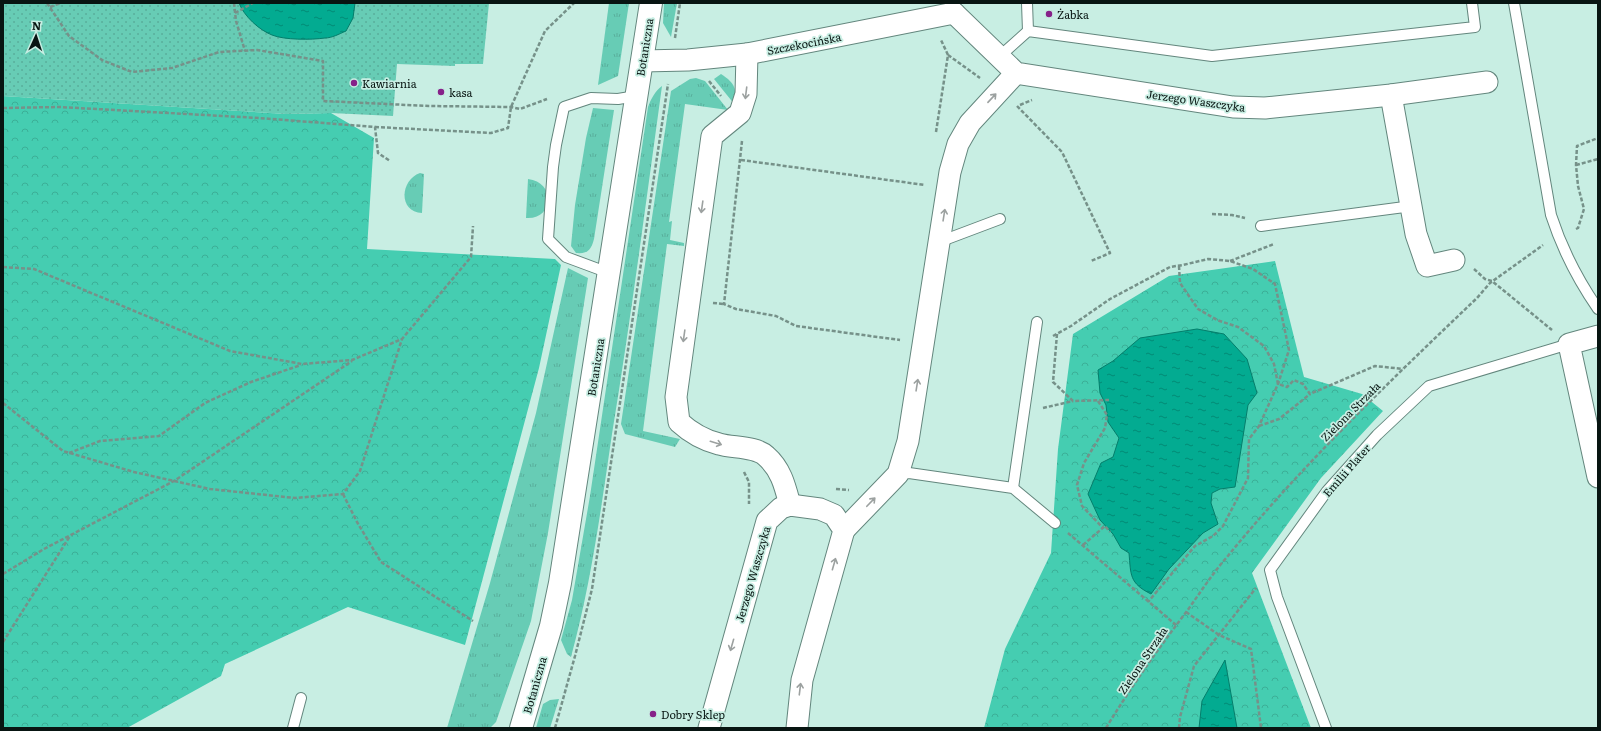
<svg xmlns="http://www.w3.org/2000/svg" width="1601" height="731" viewBox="0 0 1601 731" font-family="Literata,serif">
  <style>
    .grass { fill: url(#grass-tufts) }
    .forest { fill: url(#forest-crowns) }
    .garden { fill: url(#garden-dots) }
    .water { fill: url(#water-ripples); stroke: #047e6b }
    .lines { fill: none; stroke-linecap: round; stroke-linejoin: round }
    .service-casing { stroke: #63867d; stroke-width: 12 }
    .minor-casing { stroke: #63867d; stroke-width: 23 }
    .secondary-casing { stroke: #63867d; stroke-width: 24 }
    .path { stroke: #769189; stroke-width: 2.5; stroke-dasharray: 4 2; stroke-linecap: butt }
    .service { stroke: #fff; stroke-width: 10 }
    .minor { stroke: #fff; stroke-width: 21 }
    .secondary { stroke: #fff; stroke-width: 22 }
    .oneway { stroke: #9ca1a0 }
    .poi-dot { fill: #862189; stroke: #c8eee3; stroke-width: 1.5 }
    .labels { text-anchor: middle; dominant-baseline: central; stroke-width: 3.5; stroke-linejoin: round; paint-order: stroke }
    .poi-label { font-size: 11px; fill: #081512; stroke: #c8eee3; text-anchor: start }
    .street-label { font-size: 11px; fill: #081512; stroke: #c8eee3 }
  </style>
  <defs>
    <pattern id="grass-tufts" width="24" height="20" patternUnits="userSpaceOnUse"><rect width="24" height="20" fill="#67ccb5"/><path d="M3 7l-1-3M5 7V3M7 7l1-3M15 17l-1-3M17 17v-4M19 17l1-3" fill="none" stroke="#58ae9b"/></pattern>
    <pattern id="forest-crowns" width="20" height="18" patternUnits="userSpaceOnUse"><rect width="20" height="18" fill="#45cdb1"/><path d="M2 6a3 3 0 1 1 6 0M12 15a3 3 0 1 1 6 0" fill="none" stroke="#3baf97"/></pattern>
    <pattern id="garden-dots" width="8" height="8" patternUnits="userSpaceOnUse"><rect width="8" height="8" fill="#67ccb5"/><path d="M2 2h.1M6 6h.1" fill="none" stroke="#58ae9b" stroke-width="1.8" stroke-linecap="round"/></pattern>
    <pattern id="water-ripples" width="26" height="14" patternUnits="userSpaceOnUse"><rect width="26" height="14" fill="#03ab91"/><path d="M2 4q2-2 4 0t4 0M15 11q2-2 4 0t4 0" fill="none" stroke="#038a75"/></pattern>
  </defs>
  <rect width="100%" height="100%" fill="#c8eee3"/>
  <!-- grass -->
  <g class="grass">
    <polygon points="609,3 629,3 618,76 598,85"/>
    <polygon points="664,3 677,3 671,37 663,23"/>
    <path d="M721,74C736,84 736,88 735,105L714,79Z"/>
    <polygon points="696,78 705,81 728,110 685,104 669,222 672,221 670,240 684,243 684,246 667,244 643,431 680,439 675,447 625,434 621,424 671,91 690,79"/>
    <path d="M662,86C646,202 631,318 612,434C601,509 591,584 571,657L567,654L561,640L572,600L590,496L648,107C651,99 655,91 662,86Z"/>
    <path d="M593,108L614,110L594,239C591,250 588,254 576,253L571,246L575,205L586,138Z"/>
    <path d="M420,173L424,174L422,213C398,212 400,180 420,173Z"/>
    <path d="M528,179C556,182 554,220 526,218Z"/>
    <polygon points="568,268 588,278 548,533 531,621 496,722 490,728 447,728 490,583 536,413"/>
    <polygon points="559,699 550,728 536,728 543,704 550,700"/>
  </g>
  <!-- forest -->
  <g class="forest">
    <polygon points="3,96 286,114 331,113 374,138 367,249 555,259 561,265 539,368 465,645 348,607 225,664 221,676 127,728 3,728"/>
    <polygon points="1275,261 1304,377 1362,394 1383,411 1321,478 1252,573 1311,728 984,728 1005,649 1051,553 1058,449 1073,334 1169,276"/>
  </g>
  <!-- garden -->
  <polygon class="garden" points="3,3 489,3 483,64 455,64 455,66 397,64 393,116 331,113 286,114 3,96"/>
  <!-- water -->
  <g class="water">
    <path d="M239,3H355L353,18L346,31C339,34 332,38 325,38C311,40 284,40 272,35C259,30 244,16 239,3Z"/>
    <path d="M1197,329L1224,334L1247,359L1257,393L1248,405L1235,487L1220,489L1212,493L1211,503L1218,524L1203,533L1169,569L1151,594C1129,583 1131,575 1129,553L1121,548L1113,534L1100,520L1088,494L1101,463L1113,457L1119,438L1108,422L1106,405L1100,393L1098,370L1113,361L1140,338Z"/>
    <polygon points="1225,660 1237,728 1199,728 1202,701"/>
  </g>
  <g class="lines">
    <!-- service casing -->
    <g class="service-casing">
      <g id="service">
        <polyline points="1027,3 1028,31"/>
        <path d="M1514,3L1551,215C1562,249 1578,280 1598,309"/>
        <polyline points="999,57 1028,31 1212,56 1475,27 1472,3"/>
        <polyline points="1261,226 1412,206"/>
        <polyline points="939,242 1000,219"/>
        <polyline points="609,273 566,257 548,239 553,167 556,145 564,107 591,98 618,99 636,96"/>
        <polyline points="898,474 909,473 1013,488 1055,523"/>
        <polyline points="1013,488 1037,322"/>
        <polyline points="293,728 301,698"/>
        <polyline points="1326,728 1277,597 1270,570 1327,491 1377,435 1429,386 1569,344"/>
      </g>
    </g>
    <!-- minor casing -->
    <g class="minor-casing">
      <g id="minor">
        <polyline points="954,13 1016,73 1233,107 1265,108 1391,95 1487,82"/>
        <path d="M747,54L746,94L740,113L712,136L676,397L679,422C691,433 703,440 719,444C732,448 756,446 766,456C781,469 785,486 790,505"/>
        <polyline points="642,61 688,60 747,54 954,13"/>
        <polyline points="1391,95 1416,234 1427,266 1454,260"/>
        <polyline points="1598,336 1569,344 1598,477"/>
        <polyline points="844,530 898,474 908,441 950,172 958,144 970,123 1016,73"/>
        <polyline points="709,728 767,521 781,508 790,505 820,509 834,515 844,530 802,680 797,728"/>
      </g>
    </g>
    <!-- secondary casing -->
    <g class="secondary-casing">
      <polyline id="secondary" points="521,728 551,626 560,583 651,3"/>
    </g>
    <!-- path -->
    <g class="path">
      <polyline points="47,3 69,36 102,60 132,72 172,68 219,52 257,50 323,61 323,101 429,106 511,107 520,109 547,99"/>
      <polyline points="234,3 236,21 245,51"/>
      <polyline points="50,7 61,3"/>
      <polyline points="235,13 253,3"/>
      <polyline points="675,38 680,3"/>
      <polyline points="948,55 980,78"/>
      <polyline points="709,81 721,96"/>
      <polyline points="1020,105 1032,100"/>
      <polyline points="1017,106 1062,152 1110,253 1091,261"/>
      <polyline points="3,108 60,107 259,118 375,127 378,153 390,161"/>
      <polyline points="375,127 491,133 508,128 511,107 545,31 574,3"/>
      <polyline points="936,132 948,55 941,40"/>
      <polyline points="742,141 724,304 736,309 776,316 796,326 900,340"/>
      <polyline points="741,160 925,185"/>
      <polyline points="1576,165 1598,159"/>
      <polyline points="1212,214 1232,215 1245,218"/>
      <polyline points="1576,229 1578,228 1584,209 1578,186 1576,165 1577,146 1598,138"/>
      <polyline points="1230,261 1274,244"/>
      <polyline points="1179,266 1180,283 1198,309 1217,320 1238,327 1264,346 1274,364 1278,384 1287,387 1294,380 1303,384 1310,394 1375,366 1403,369"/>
      <polyline points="3,267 34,269 230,351 302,364 352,360 402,339 471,257 473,226"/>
      <polyline points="1474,269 1485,279 1492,281 1552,330"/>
      <polyline points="713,303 724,304"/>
      <polyline points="1057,334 1053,382 1073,401 1109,400"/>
      <polyline points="1053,336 1071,326 1110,299 1170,267 1183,265 1208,259 1230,261 1253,269 1275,284 1289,350 1278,384 1259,426 1249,439 1248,478 1223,526 1213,536 1195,546 1148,602"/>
      <polyline points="1098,401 1107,415 1105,428 1084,463 1077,485 1082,506 1103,528"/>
      <polyline points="3,403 63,451 134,472 210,489 295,498 343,494 360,471 402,339"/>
      <polyline points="1043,408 1073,401"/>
      <polyline points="1259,426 1279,419 1310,394"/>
      <polyline points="69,453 100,441 159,436 205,403 251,382 301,365"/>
      <polyline points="744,472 749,482 749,504"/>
      <polyline points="836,489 849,490"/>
      <polyline points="343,494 357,522 381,562 473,621"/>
      <polyline points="1068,533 1176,625"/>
      <polyline points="1083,545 1105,526 1110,532"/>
      <polyline points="3,574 44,549 174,481 352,361"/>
      <polyline points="1186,612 1219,635 1251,649 1261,728"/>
      <polyline points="3,642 70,536"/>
      <polyline points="555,728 575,656 592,589 668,84"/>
      <path d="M1106,728C1131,687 1158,649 1187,611C1200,593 1212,574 1227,557C1303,464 1390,381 1477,298L1490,283L1543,245"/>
      <polyline points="1179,728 1180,717 1194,666 1256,588"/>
    </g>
    <!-- service -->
    <use href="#service" class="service"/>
    <!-- minor -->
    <use href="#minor" class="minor"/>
    <!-- secondary -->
    <use href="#secondary" class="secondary"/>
  </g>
  <!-- one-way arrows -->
  <defs><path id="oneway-shaft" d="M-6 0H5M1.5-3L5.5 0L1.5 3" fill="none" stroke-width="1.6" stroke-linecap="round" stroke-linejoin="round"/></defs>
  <g class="oneway">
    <use href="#oneway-shaft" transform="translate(746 93) rotate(97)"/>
    <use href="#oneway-shaft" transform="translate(992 98) rotate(-47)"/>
    <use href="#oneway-shaft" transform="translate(702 207) rotate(98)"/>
    <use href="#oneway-shaft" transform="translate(944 215) rotate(-81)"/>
    <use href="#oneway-shaft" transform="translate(684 336) rotate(98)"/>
    <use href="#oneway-shaft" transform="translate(917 385) rotate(-81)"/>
    <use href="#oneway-shaft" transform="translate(716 443) rotate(17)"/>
    <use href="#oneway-shaft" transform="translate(871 502) rotate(-46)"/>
    <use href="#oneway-shaft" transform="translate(834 564) rotate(-74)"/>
    <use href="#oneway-shaft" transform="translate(732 645) rotate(106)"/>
    <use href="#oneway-shaft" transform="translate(800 689) rotate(-83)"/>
  </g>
  <!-- markers -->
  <g class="poi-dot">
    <circle cx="1049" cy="14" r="4"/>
    <circle cx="354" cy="83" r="4"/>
    <circle cx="441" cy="92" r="4"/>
    <circle cx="653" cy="714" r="4"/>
  </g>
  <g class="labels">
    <!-- poi labels -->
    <g class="poi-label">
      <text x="1057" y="14">Żabka</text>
      <text x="362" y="83">Kawiarnia</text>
      <text x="449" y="92">kasa</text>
      <text x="661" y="714">Dobry Sklep</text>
    </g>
    <!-- street labels -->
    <g class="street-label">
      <text transform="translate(804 43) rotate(-11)">Szczekocińska</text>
      <text transform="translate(644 47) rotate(-81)">Botaniczna</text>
      <text transform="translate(1196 100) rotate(8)">Jerzego Waszczyka</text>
      <text transform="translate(595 367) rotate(-81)">Botaniczna</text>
      <text transform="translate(1350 411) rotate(-45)">Zielona Strzała</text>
      <text transform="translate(1346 470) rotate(-49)">Emilii Plater</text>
      <text transform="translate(752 574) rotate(-74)">Jerzego Waszczyka</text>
      <text transform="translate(1142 660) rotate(-56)">Zielona Strzała</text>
      <text transform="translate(534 685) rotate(-74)">Botaniczna</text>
    </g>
  </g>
  <!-- border -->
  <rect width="1601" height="731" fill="none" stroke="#081512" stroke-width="8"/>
  <!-- north arrow -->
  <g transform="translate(36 36) rotate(3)" stroke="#c8eee3" stroke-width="3" paint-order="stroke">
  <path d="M0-3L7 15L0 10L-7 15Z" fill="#081512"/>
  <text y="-6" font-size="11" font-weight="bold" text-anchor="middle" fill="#081512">N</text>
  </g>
</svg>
